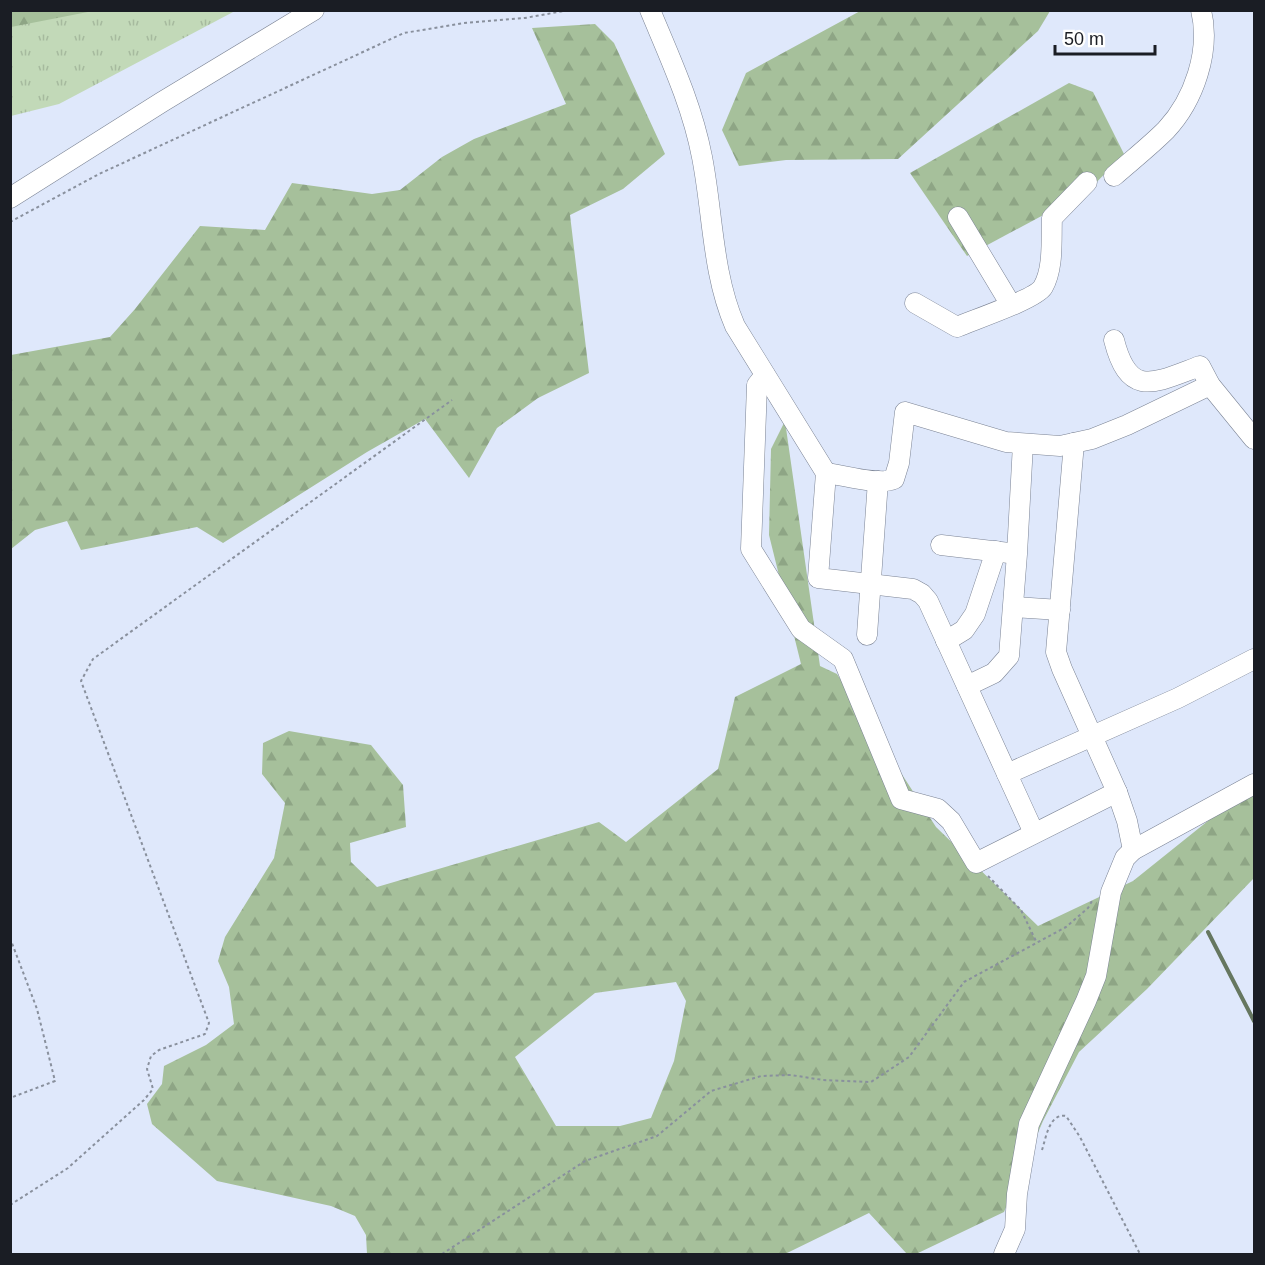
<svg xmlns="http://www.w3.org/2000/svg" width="1265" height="1265" viewBox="0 0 1265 1265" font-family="Arial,sans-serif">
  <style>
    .grass { fill: url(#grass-tufts) }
    .forest { fill: url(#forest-firs); fill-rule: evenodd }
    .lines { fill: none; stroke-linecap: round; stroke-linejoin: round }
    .stream { stroke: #667760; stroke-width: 4 }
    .minor-casing { stroke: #7b8394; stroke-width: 21 }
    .path { stroke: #89909d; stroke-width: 2; stroke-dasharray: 3 3; stroke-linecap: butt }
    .minor { stroke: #fff; stroke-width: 20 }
  </style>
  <defs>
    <pattern id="grass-tufts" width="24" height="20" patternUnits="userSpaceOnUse" patternTransform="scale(1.5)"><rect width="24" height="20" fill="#c2d9b8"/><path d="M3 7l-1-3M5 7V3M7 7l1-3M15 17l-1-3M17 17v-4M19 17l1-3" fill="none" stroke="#a6ba9e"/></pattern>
    <pattern id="forest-firs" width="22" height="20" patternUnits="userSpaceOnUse" patternTransform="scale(1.5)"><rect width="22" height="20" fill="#a6c09b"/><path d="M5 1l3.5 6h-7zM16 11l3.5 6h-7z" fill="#8ea585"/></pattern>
  </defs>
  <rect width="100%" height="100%" fill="#dfe8fb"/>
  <!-- grass -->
  <polygon class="grass" points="10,11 235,11 59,104 11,116"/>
  <!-- forest -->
  <g class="forest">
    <polygon points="11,10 93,10 93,11 11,27"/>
    <polygon points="862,10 1050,11 1038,31 898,159 786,160 739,166 722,130 746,73"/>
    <polygon points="595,24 614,43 665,154 623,189 570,215 589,373 538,398 497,428 469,478 425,419 367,452 223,543 197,527 81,550 67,521 35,530 11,549 11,355 110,337 135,309 200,226 265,230 292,183 372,194 400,190 442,157 474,139 566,104 532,28"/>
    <polygon points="1069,83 1093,92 1124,154 1088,191 967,256 910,173"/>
    <path d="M785,421L820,666L837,674L936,827L1038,926L1133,881L1239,796L1254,788V878L1147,989L1079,1052L1043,1121L1004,1212L916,1254H907L869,1213L785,1254H367L366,1235L355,1216L331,1206L217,1181L152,1124L147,1104L162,1084L164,1066L206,1045L234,1024L229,987L218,961L225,937L274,858L285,803L262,774L263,743L289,731L371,745L403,785L406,827L350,843L351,862L377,887L599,822L626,842L718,769L735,697L801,664L769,535L771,449ZM676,982L686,1001L674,1061L651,1118L620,1126H556L515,1057L595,993Z"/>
  </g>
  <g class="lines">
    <!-- stream -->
    <polyline class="stream" points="1208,932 1254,1021"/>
    <!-- minor casing -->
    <g class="minor-casing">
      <g id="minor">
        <path d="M650,10C670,58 692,105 702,157C713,213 712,273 735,326L826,473L818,578L913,589L922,594L928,601L1007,774L1178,698L1254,659"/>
        <path d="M1114,176C1131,161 1150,146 1166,130C1194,100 1211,51 1201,10"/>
        <polyline points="10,198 162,102 314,10"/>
        <polyline points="958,217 1011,305"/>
        <path d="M915,303L957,327C973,320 1036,299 1043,287C1054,268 1051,239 1052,218L1087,182"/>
        <path d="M1114,340C1129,399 1154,383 1200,366L1210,385L1254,439"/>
        <polyline points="765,375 757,385 751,549 801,629 843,659 901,799 938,809 951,821 976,863 1117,792 1127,821 1133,850"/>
        <polyline points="1074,443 1056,652 1062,669 1117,792"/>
        <path d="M826,473C844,475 878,486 894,479L899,463L905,412L1006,442L1060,446L1092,439L1127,425L1210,385"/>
        <polyline points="941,545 1009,553"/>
        <polyline points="1014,607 1060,610"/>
        <polyline points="867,635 878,481"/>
        <polyline points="946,641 964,630 975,614 996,551"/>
        <polyline points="967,686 994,673 1009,656 1017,554 1023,444"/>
        <polyline points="1007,774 1034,833"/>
        <polyline points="1004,1254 1015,1229 1017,1194 1029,1124 1086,1001 1096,976 1111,892 1125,858 1133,850 1254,784"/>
      </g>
    </g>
    <!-- path -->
    <g class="path">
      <polyline points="10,222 99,174 404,33 464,23 525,18 569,10"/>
      <polyline points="988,876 1021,910 1036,941"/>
      <polyline points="10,938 37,1009 55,1081 10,1098"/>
      <path d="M1042,1150C1046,1138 1049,1113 1066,1116L1080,1137L1140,1254"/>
      <polyline points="10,1205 68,1168 144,1100 153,1089 147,1069 151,1056 159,1050 205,1034 209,1023 81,681 93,659 452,400"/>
      <polyline points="442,1254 585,1161 657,1136 711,1091 761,1076 791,1075 823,1080 871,1082 909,1057 964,982 1066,927 1088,908 1092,901"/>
    </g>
    <!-- minor -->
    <use href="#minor" class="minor"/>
  </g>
  <!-- border -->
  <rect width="1265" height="1265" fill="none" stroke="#1a1d24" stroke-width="24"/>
  <!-- scale -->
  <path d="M1055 45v9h100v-9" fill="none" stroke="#1a1d24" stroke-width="3"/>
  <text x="1064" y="45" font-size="18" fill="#1a1d24" stroke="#ffffff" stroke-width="4.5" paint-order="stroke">50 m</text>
</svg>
